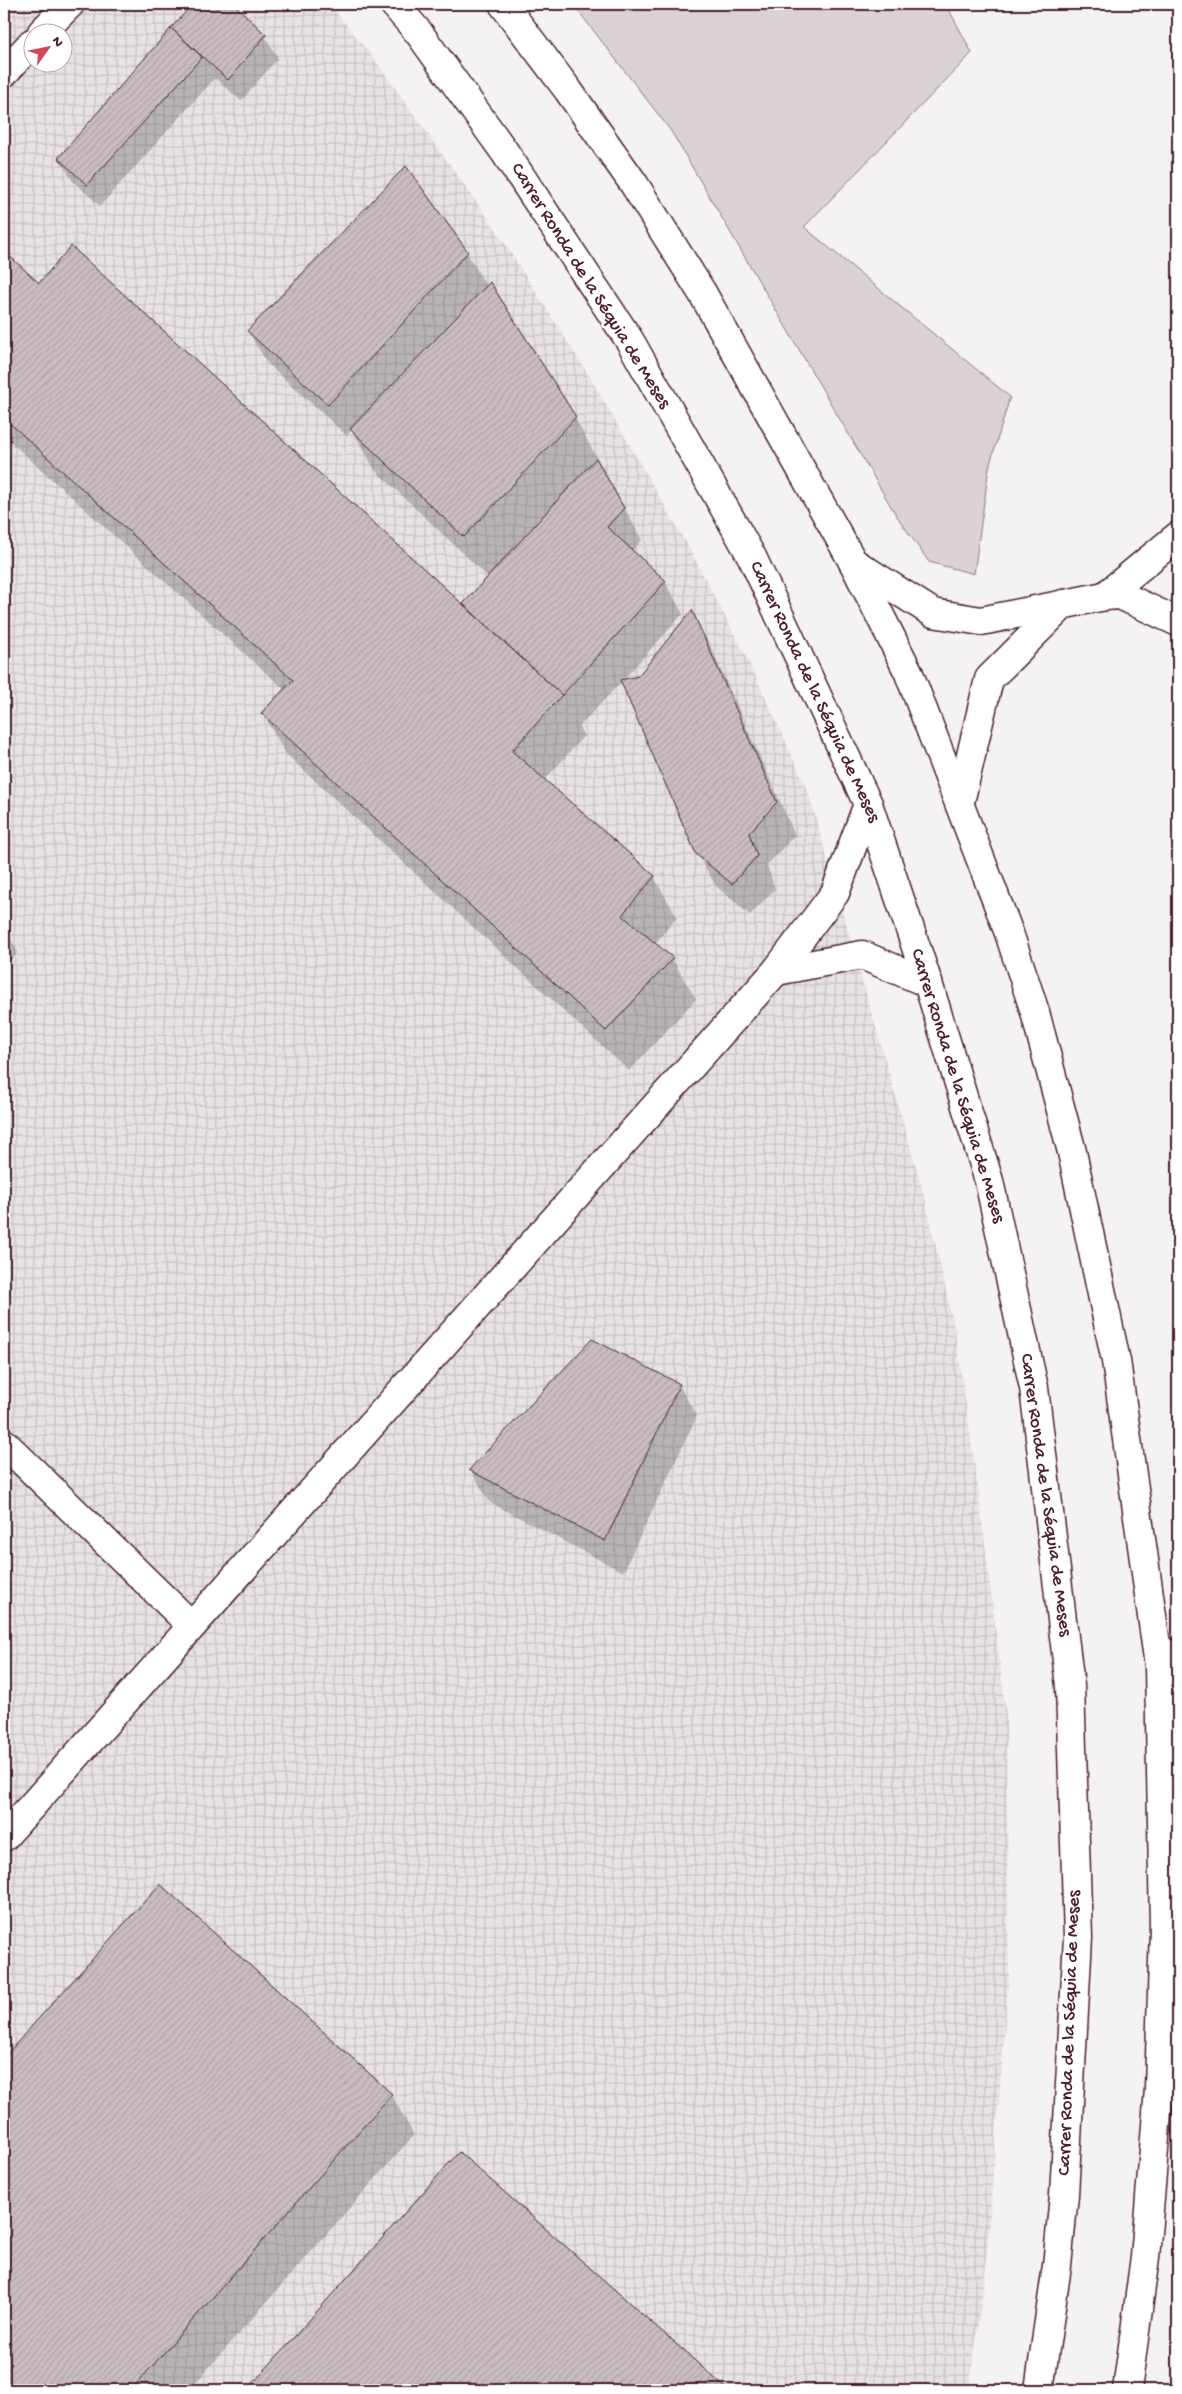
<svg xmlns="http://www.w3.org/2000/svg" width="1182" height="2394" viewBox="0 0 1182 2394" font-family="'Gochi Hand',sans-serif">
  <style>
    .industrial { fill: url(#industrial-grid); fill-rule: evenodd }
    .grass { fill: #dbd2d5; stroke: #927880 }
    .shadow { fill: #0003 }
    .building { fill: url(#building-hatch); stroke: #4a1f2b }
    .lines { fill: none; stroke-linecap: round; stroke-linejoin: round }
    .lane-casing { stroke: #4a1f2b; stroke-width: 25 }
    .street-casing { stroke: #4a1f2b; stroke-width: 31 }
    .secondary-casing { stroke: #4a1f2b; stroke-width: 31 }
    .lane { stroke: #fff; stroke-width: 21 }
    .street { stroke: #fff; stroke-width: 28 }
    .secondary { stroke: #fff; stroke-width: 28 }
    .labels { text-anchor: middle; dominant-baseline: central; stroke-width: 5; stroke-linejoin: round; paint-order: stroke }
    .street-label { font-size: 19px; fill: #4a1f2b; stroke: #fff }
  </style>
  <defs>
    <pattern id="industrial-grid" width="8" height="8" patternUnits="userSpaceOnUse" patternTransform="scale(1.25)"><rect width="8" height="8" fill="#e7e2e3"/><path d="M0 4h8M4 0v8" fill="none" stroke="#c8c1c3"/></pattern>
    <pattern id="building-hatch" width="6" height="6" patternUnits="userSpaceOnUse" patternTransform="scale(1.25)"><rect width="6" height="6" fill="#cabdc1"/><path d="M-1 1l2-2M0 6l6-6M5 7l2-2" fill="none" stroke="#afa2a6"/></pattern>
  </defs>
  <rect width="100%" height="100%" fill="#f4f2f2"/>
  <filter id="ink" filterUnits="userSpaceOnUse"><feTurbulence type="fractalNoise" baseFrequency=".02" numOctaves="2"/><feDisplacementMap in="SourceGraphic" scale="10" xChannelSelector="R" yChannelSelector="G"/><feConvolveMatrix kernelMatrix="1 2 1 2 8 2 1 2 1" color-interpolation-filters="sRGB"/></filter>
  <g filter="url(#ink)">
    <!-- industrial -->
    <path class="industrial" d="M4,4H329L375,60L495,228L588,374L684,539L748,660L807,788L925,1199L955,1331L979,1496L1006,1715L1009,1974L985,2275L969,2390H4ZM32,32H62V62H32Z"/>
    <!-- grass -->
    <polygon class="grass" points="573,4 946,4 972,53 804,227 1010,397 989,467 974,574 929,562 896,515 671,131"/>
    <!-- shadow -->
    <g class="shadow">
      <polygon points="195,4 232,4 265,36 278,58 241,101 215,78 100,206 72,180 59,158"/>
      <polygon points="405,168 467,253 487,287 575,418 642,540 632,551 665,582 683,614 622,681 639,677 691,612 709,643 795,835 767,865 775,889 750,915 716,886 697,854 622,681 579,727 584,736 544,781 654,877 677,917 655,944 672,959 696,999 629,1071 286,754 263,714 285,690 4,436 4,252 40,285 467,609 464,604 489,578 375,470 352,430 347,436 267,363 248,331"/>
      <polygon points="4,927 18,952 4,968"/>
      <polygon points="679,1385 697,1416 623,1572 489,1502 471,1470"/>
      <polygon points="160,1886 391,2094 414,2135 189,2390 4,2390 4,2059"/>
      <polygon points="459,2154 726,2390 249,2390"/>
    </g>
    <!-- building -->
    <g class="building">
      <polygon points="193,4 234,4 266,35 228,80 171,28"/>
      <polygon points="171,28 202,57 87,185 58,158"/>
      <polygon points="406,166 468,252 328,405 247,331"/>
      <polygon points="71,246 562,695 512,751 655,876 622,915 673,958 606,1031 261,713 293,680 4,418 4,251 39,283"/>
      <polygon points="490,282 576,417 464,537 350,429"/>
      <polygon points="596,458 624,508 607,527 666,581 562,695 463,604"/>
      <polygon points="692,610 777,802 749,833 757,856 732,884 696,854 620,680 638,676"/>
      <polygon points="592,1339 680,1384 605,1541 469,1470"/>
      <polygon points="160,1884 392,2094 131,2390 4,2390 4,2057"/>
      <polygon points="459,2152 728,2390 247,2390"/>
    </g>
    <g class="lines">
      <!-- lane casing -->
      <g class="lane-casing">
        <polyline id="lane" points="1156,1643 1178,1656"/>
      </g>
      <!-- street casing -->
      <g class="street-casing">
        <g id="street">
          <polyline points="42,32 70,4"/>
          <polyline points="4,73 32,43"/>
          <polyline points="853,562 933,613 981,621 1105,596 1120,595 1178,622"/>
          <polyline points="1105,596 1178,536"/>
          <polyline points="960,802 989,679 1064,604"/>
          <polyline points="868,804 835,893 776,971 862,955 928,983"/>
          <polyline points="4,1443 192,1626"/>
          <polyline points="4,1837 776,971"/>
        </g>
      </g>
      <!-- secondary casing -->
      <g class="secondary-casing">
        <g id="secondary">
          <polyline points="394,4 419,33 504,151 630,341 752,557 868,804 928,983 989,1181 1034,1388 1070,1686 1078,1937 1064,2195 1057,2266 1039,2390"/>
          <polyline points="503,4 568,90 634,184 703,294 853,562 908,671 1009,933 1035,1012 1072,1152 1116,1361 1159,1666 1164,1927 1159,2089 1145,2257 1127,2390"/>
        </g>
      </g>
      <!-- lane -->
      <use href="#lane" class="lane"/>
      <!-- street -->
      <use href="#street" class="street"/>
      <!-- secondary -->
      <use href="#secondary" class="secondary"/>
    </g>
  </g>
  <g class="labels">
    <!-- street labels -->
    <g class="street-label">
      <text transform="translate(590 286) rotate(58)">Carrer Ronda de la Séquia de Meses</text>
      <text transform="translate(814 692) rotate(65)">Carrer Ronda de la Séquia de Meses</text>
      <text transform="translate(957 1086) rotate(73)">Carrer Ronda de la Séquia de Meses</text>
      <text transform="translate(1045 1495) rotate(82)">Carrer Ronda de la Séquia de Meses</text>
      <text transform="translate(1070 2033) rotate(-88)">Carrer Ronda de la Séquia de Meses</text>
    </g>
  </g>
  <!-- margin -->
  <rect width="1182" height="2394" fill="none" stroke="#fff" stroke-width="20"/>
  <rect x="10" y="10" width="1162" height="2374" fill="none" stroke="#4a1f2b" stroke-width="2" filter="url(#ink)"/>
  <!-- north arrow -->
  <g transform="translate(48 48) rotate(57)"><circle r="24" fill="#ffffff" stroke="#b7a5aa"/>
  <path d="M0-4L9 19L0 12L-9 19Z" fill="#d1495b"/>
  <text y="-8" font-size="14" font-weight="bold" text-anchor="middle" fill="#4a1f2b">N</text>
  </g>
</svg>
